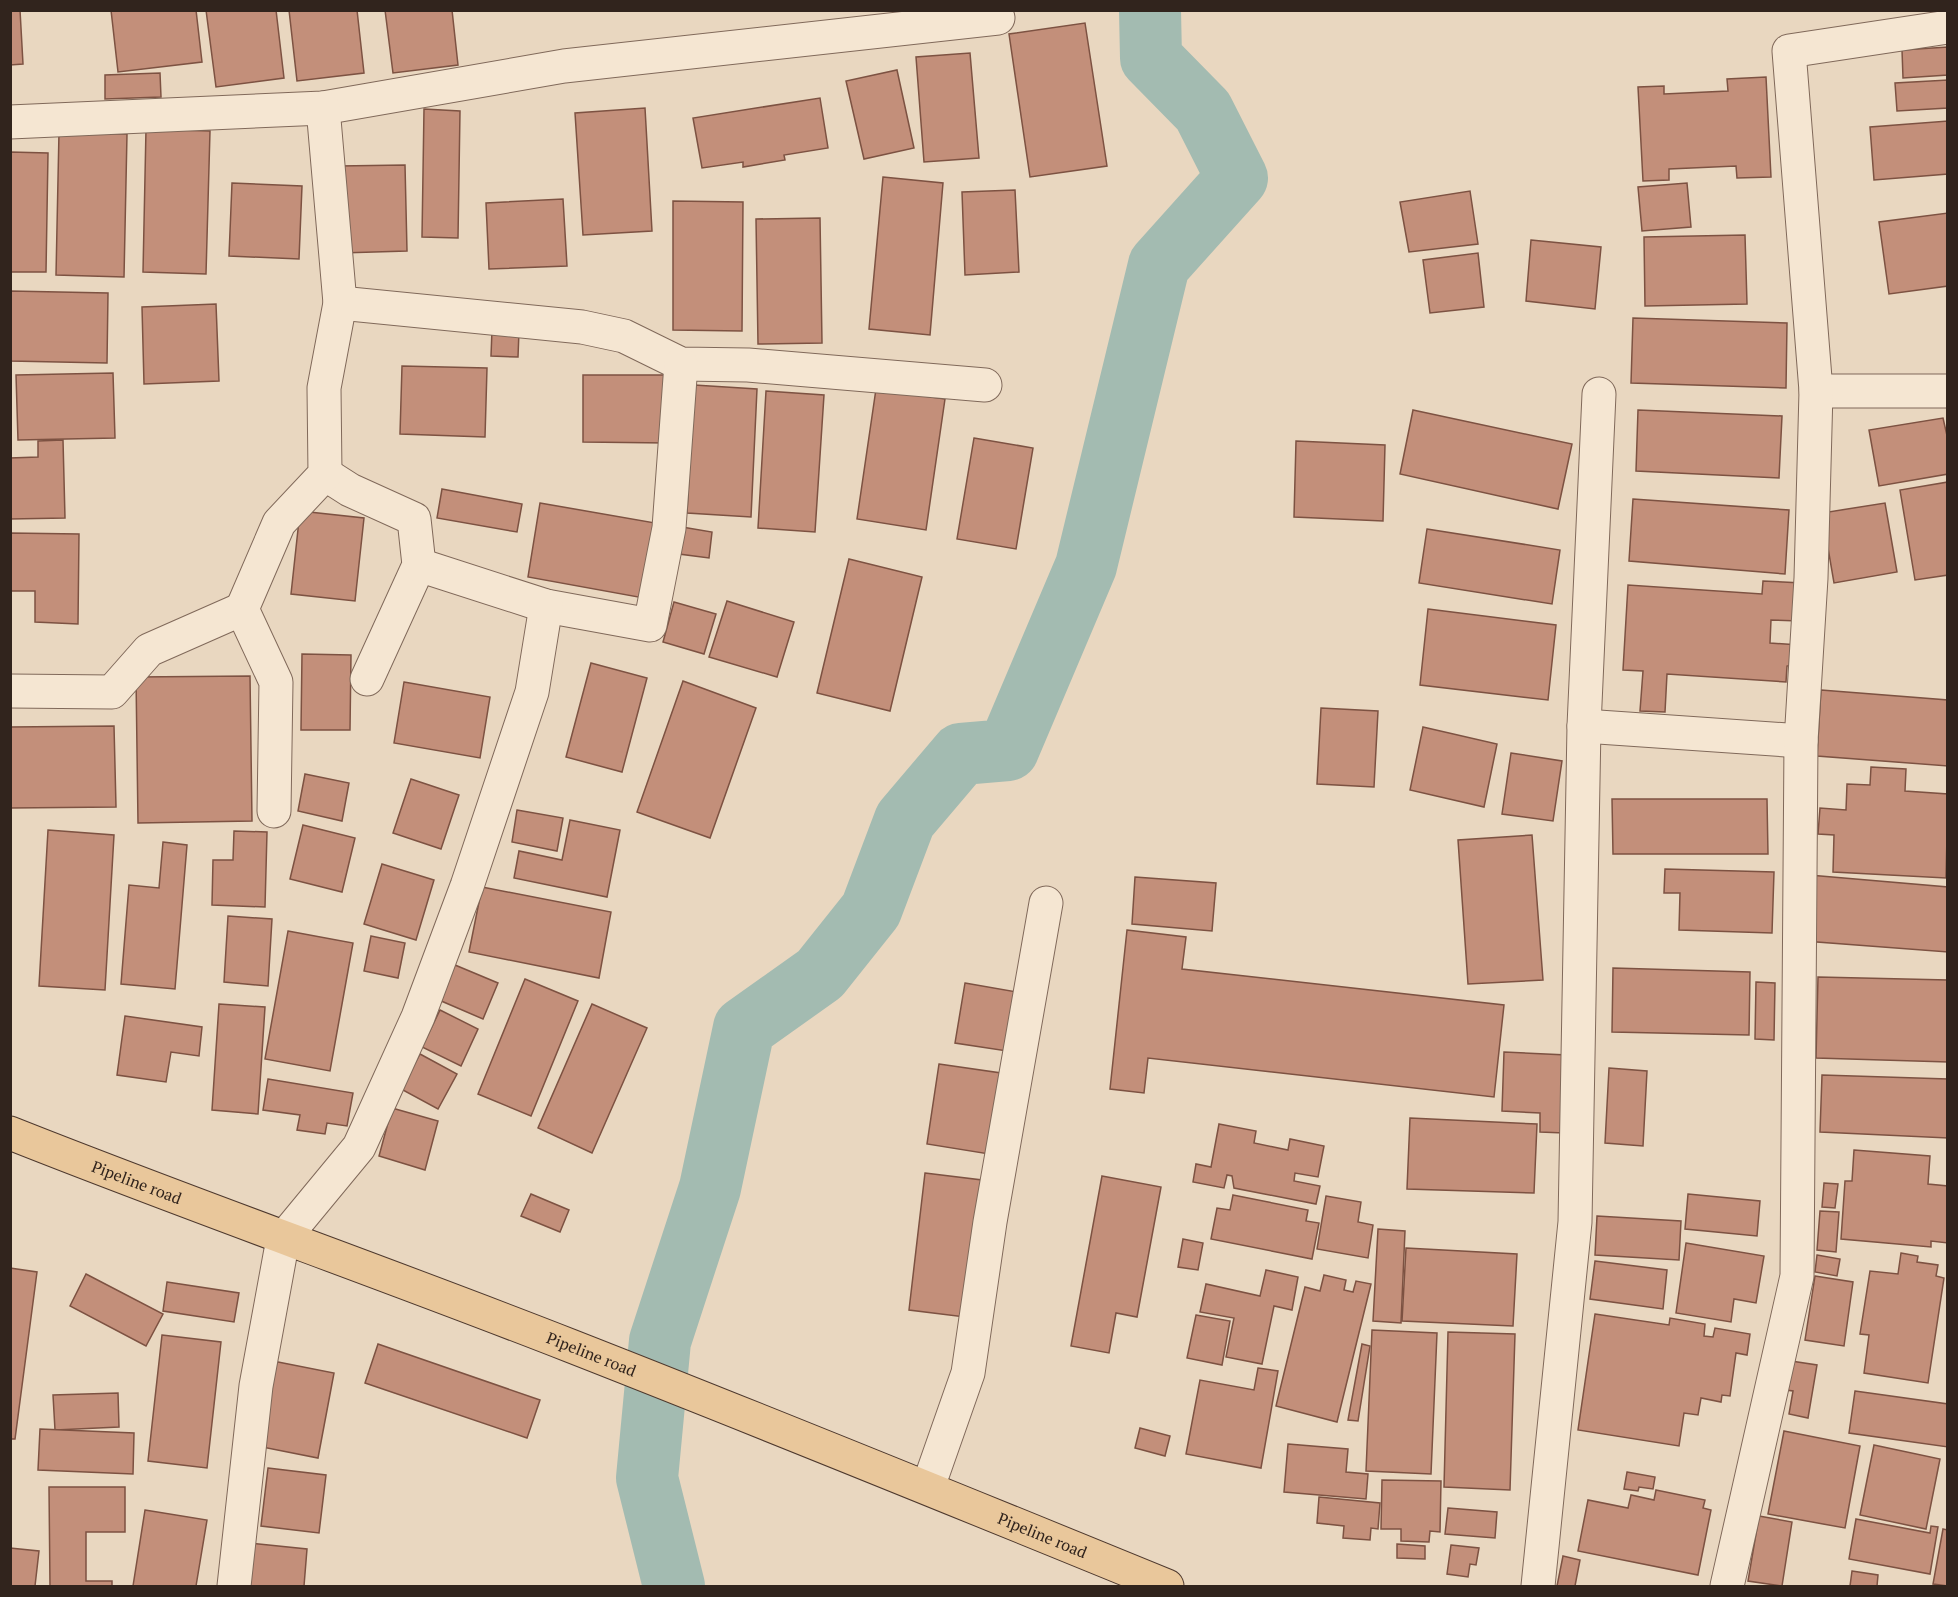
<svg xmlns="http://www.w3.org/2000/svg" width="1958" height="1597" viewBox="0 0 1958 1597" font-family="'PT Serif',serif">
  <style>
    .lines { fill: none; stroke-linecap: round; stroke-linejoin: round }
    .river { stroke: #a3bbb1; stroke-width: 62 }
    .building { fill: #c38f7a; stroke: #7d5242; stroke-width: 1.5 }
    .minor-casing { stroke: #80695a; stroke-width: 35 }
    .primary-casing { stroke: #4e392e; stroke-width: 35 }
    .minor { stroke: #f5e6d2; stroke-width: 33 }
    .primary { stroke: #e9c79b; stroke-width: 33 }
    .labels { text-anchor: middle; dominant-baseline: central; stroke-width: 4.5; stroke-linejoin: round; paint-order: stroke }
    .street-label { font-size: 16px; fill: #31241d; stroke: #f1e3cf }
  </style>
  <rect width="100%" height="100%" fill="#e9d7c0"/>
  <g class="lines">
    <!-- river -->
    <polyline class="river" points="674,1586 647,1478 660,1341 710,1188 744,1028 820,974 871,910 905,820 961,754 1008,750 1086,566 1159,265 1237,178 1203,111 1151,58 1150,10"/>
  </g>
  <!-- building -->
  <g class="building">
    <polygon points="10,10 20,10 23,64 10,65"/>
    <polygon points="111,10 196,10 202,62 118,72"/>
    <polygon points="206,10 276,10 284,78 216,87"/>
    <polygon points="289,10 357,10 364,73 297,81"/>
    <polygon points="385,10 452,10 458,65 393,73"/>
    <polygon points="1085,23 1107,166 1030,177 1009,34"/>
    <polygon points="1948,47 1948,75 1903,78 1902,50"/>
    <polygon points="970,53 979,158 924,162 916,57"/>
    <polygon points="897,70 914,148 864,159 846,81"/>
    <polygon points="160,73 161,97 105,99 105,75"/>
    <polygon points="1766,77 1771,177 1737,178 1736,166 1669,169 1669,180 1643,181 1638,87 1664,86 1664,94 1728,91 1727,79"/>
    <polygon points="1948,80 1948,108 1897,111 1895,83"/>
    <polygon points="820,98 828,148 784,155 785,160 743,167 743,162 702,168 693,118"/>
    <polygon points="645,108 652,231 583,235 575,113"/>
    <polygon points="424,109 460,111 458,238 422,237"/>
    <polygon points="1948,121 1948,174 1874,180 1870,127"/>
    <polygon points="146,129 210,131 206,274 143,272"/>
    <polygon points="59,132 127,134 124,277 56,275"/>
    <polygon points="10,152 48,153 46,272 10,272"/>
    <polygon points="405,165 407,251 341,253 339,166"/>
    <polygon points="883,177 943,183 930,335 869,329"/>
    <polygon points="232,183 302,186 299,259 229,256"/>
    <polygon points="1687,183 1691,227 1642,231 1638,187"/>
    <polygon points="1015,190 1019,272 965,275 962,192"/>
    <polygon points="1470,191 1478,244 1409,252 1400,202"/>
    <polygon points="563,199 567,266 489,269 486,203"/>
    <polygon points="673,201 743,202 742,331 673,330"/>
    <polygon points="1948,213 1948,286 1889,294 1879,222"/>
    <polygon points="820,218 822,343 758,344 756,219"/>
    <polygon points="1745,235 1747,304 1645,306 1644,237"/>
    <polygon points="1531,240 1601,247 1595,309 1526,301"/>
    <polygon points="1478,253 1484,307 1430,313 1423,260"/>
    <polygon points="10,291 108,293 107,363 10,361"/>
    <polygon points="216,304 219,381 144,384 142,307"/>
    <polygon points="1633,318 1787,323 1786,388 1631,383"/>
    <polygon points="492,330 519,331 518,357 491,356"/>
    <polygon points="402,366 487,368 485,437 400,434"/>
    <polygon points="113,373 115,438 18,440 16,375"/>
    <polygon points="583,375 666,375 667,443 583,442"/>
    <polygon points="694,385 757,389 751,517 687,513"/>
    <polygon points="876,389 945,399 926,530 857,519"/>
    <polygon points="766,391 824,395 815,532 758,528"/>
    <polygon points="1413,410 1572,444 1558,509 1400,474"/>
    <polygon points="1638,410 1782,416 1779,478 1636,471"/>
    <polygon points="1943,418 1948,440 1948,474 1879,486 1869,430"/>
    <polygon points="974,438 1033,448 1016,549 957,539"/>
    <polygon points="63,440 65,518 10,519 10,458 38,457 38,441"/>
    <polygon points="1296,441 1385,445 1383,521 1294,517"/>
    <polygon points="1948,482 1948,575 1915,580 1900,490"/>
    <polygon points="442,489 522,504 517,532 437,518"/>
    <polygon points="1633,499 1789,510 1785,574 1629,561"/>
    <polygon points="540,503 661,524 649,599 528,577"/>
    <polygon points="1885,503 1897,572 1834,583 1822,513"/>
    <polygon points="300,511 364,518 355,601 291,594"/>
    <polygon points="682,527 712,532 709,558 679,554"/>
    <polygon points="1427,529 1560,550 1552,604 1419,583"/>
    <polygon points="10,533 79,534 78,624 35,622 35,591 10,591"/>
    <polygon points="849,559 922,577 890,711 817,693"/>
    <polygon points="1763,581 1802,583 1799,621 1771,620 1770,643 1799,645 1797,664 1787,666 1786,682 1667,674 1665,712 1640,711 1643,671 1623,670 1628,585 1762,594"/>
    <polygon points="727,601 794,622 777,677 709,657"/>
    <polygon points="674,602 716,614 704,654 663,642"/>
    <polygon points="1428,609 1556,625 1548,700 1420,685"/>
    <polygon points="302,654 351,655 350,730 301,730"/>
    <polygon points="591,663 647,678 622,772 566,757"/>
    <polygon points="250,676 252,821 138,823 136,677"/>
    <polygon points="683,681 756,708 710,838 637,812"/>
    <polygon points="404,682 490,697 480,758 394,743"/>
    <polygon points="1821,690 1948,700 1948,766 1817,756"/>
    <polygon points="1321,708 1378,711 1374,787 1317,784"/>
    <polygon points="114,726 116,807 10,808 10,727"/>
    <polygon points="1423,727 1497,744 1484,807 1410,790"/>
    <polygon points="1511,753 1562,761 1553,821 1502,814"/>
    <polygon points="1871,767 1906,769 1905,791 1948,794 1946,878 1833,872 1834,835 1818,834 1820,808 1846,810 1847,784 1870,785"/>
    <polygon points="305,774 349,783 342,821 298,811"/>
    <polygon points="411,779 459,795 441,849 393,833"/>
    <polygon points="1612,799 1767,799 1768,854 1613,854"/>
    <polygon points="517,810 563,818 557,851 512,842"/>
    <polygon points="570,820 620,830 607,897 514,878 519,851 562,860"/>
    <polygon points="303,825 355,838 342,892 290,879"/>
    <polygon points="48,830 114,835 105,990 39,986"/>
    <polygon points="234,831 267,832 265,907 212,905 213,860 233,860"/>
    <polygon points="1532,835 1543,980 1468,984 1458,840"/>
    <polygon points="163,842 187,845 175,989 121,984 129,885 159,888"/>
    <polygon points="382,864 434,880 416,940 364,924"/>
    <polygon points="1665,869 1774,872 1772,933 1679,930 1680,893 1664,893"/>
    <polygon points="1809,875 1948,887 1948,952 1804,941"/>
    <polygon points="1135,877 1216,883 1212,931 1132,924"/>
    <polygon points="482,887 611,912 599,978 469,952"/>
    <polygon points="228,916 272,919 268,986 224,982"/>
    <polygon points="1127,930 1186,937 1182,969 1504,1005 1494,1097 1148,1058 1144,1093 1110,1089"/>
    <polygon points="288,931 353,943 330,1071 265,1059"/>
    <polygon points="371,936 405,943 398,978 364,971"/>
    <polygon points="455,965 498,983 483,1019 439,1000"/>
    <polygon points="1613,968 1750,972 1749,1035 1612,1032"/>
    <polygon points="1818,977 1948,980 1948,1062 1816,1058"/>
    <polygon points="525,979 578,1001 531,1116 478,1094"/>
    <polygon points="1756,982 1775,983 1774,1040 1755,1039"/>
    <polygon points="965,983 1017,992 1007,1051 955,1043"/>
    <polygon points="219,1004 265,1007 258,1114 212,1110"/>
    <polygon points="592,1004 647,1028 592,1153 538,1128"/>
    <polygon points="440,1010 478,1029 461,1066 422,1047"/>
    <polygon points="125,1016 202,1027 199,1056 171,1052 166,1082 117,1075"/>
    <polygon points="1504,1052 1567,1055 1564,1133 1540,1132 1540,1113 1502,1111"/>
    <polygon points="420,1054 457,1074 438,1109 401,1089"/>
    <polygon points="939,1064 1001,1073 989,1154 927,1144"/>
    <polygon points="1609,1068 1647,1071 1643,1146 1605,1143"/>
    <polygon points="1822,1075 1948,1079 1948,1138 1820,1132"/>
    <polygon points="268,1079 353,1093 347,1126 327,1123 325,1134 297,1130 300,1115 263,1110"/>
    <polygon points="392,1108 438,1121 425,1170 379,1156"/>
    <polygon points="1410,1118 1537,1124 1534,1193 1407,1189"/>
    <polygon points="1219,1124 1256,1131 1254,1143 1288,1150 1290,1139 1324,1146 1318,1177 1295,1173 1294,1181 1320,1186 1316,1204 1234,1188 1232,1176 1227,1175 1224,1188 1193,1182 1196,1164 1211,1167"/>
    <polygon points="1854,1150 1930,1156 1928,1184 1948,1186 1948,1243 1931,1241 1931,1247 1841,1239 1845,1181 1852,1181"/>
    <polygon points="925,1173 982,1180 965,1317 909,1310"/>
    <polygon points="1102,1176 1161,1187 1137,1317 1116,1313 1109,1353 1071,1346"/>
    <polygon points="1824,1183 1838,1184 1835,1208 1822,1207"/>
    <polygon points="531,1194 569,1210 560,1232 521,1216"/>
    <polygon points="1688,1194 1760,1201 1757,1236 1685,1229"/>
    <polygon points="1233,1195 1308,1210 1306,1221 1319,1223 1312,1259 1211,1239 1217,1208 1230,1210"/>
    <polygon points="1326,1196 1361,1202 1358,1222 1373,1225 1368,1258 1317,1249"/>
    <polygon points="1820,1211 1839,1212 1836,1252 1817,1250"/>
    <polygon points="1597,1216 1681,1221 1679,1260 1595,1255"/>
    <polygon points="1378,1229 1405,1231 1401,1323 1373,1321"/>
    <polygon points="1183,1239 1203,1243 1198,1270 1178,1267"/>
    <polygon points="1686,1243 1764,1256 1756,1303 1734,1299 1731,1322 1676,1313"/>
    <polygon points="1406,1248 1517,1254 1513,1326 1402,1321"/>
    <polygon points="1901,1253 1918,1256 1917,1262 1938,1265 1936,1276 1944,1278 1928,1383 1864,1373 1869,1335 1860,1334 1870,1271 1898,1274"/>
    <polygon points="1817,1255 1840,1259 1837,1276 1815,1272"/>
    <polygon points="1595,1261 1667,1270 1663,1309 1590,1299"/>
    <polygon points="10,1268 37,1272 15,1439 10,1439"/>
    <polygon points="1266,1270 1298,1277 1292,1310 1274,1306 1262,1364 1226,1357 1234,1318 1200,1312 1206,1284 1260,1296"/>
    <polygon points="86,1274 163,1314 146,1346 70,1306"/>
    <polygon points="1324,1275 1346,1280 1344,1290 1353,1292 1356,1281 1371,1284 1337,1422 1276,1406 1305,1287 1320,1291"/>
    <polygon points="1815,1276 1853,1282 1844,1346 1805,1340"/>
    <polygon points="167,1282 239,1293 234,1322 163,1311"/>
    <polygon points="1595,1314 1669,1325 1670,1318 1705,1324 1704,1336 1713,1337 1715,1328 1750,1334 1747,1355 1736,1353 1730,1396 1722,1395 1721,1402 1701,1398 1698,1415 1684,1413 1679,1446 1578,1430"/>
    <polygon points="1196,1315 1230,1321 1222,1365 1187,1358"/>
    <polygon points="1372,1330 1437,1333 1431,1474 1366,1471"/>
    <polygon points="1448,1332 1515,1334 1510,1490 1444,1487"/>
    <polygon points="162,1335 221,1342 207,1468 148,1461"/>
    <polygon points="378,1344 540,1400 527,1438 365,1383"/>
    <polygon points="1362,1344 1370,1346 1358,1421 1348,1420"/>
    <polygon points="273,1361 334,1373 318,1458 257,1446"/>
    <polygon points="1791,1361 1817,1365 1808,1418 1789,1414 1793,1391 1786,1390"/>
    <polygon points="1258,1368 1278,1371 1261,1468 1186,1454 1200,1380 1254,1390"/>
    <polygon points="1855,1391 1948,1404 1948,1447 1849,1433"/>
    <polygon points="118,1393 119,1427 55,1430 53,1395"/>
    <polygon points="1140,1428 1170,1436 1165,1456 1135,1448"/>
    <polygon points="40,1429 134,1433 133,1474 38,1470"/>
    <polygon points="1784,1431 1860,1446 1845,1528 1768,1514"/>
    <polygon points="1288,1444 1348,1449 1346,1472 1368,1474 1366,1499 1284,1492"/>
    <polygon points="1874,1445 1940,1459 1926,1529 1860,1515"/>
    <polygon points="268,1468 326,1475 319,1533 261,1526"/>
    <polygon points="1627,1472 1655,1477 1653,1489 1639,1487 1638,1491 1624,1489"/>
    <polygon points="1382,1480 1441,1481 1440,1532 1430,1531 1429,1542 1401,1541 1401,1529 1381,1529"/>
    <polygon points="49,1487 125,1487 125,1532 86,1532 86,1581 112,1581 112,1586 50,1586"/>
    <polygon points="1656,1490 1705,1500 1703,1508 1711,1510 1698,1575 1578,1551 1588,1500 1628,1508 1631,1495 1654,1500"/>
    <polygon points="1319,1497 1380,1503 1378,1529 1371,1528 1370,1540 1343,1538 1344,1526 1317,1523"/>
    <polygon points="1448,1508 1497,1512 1495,1538 1445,1534"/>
    <polygon points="145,1510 207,1520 196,1586 133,1586"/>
    <polygon points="1759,1516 1792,1522 1782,1586 1748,1581"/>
    <polygon points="1856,1519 1930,1533 1931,1526 1938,1527 1930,1574 1849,1559"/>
    <polygon points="1943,1529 1948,1530 1948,1586 1933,1584"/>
    <polygon points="249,1543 307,1549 304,1586 245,1586"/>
    <polygon points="1397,1544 1425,1546 1425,1559 1397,1558"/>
    <polygon points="1451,1545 1479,1548 1476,1565 1470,1564 1468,1577 1447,1574"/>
    <polygon points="10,1548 39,1551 35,1586 10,1586"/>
    <polygon points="1563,1556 1580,1560 1575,1586 1557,1586"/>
    <polygon points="1852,1571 1878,1575 1877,1586 1850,1586"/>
  </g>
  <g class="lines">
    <!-- minor casing -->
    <g class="minor-casing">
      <g id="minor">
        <polyline points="10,122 323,108 564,66 998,18"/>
        <polyline points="340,303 582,327 624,336 681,364 748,365 985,385"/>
        <polyline points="1816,391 1948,391"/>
        <polyline points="325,474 350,490 414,519 419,565 367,679"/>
        <polyline points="419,565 546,606 650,625 669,528 681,364"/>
        <polyline points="10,691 112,692 149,650 242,609"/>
        <polyline points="1584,726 1801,741"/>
        <polyline points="274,811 276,682 242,609 279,523 325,474 324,388 340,303 323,108"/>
        <polyline points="928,1487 968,1373 990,1222 1046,903"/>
        <polyline points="234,1586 256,1386 283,1239 359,1147 418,1017 467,886 532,692 546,606"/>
        <polyline points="1538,1586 1575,1222 1584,726 1599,394"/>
        <polyline points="1727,1586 1797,1276 1801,741 1811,578 1816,391 1789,51 1948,27"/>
      </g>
    </g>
    <!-- primary casing -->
    <g class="primary-casing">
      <g id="primary">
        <path id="s1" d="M10,1133C196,1207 385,1273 571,1346C770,1424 969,1505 1167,1586"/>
      </g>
    </g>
    <!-- minor -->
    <use href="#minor" class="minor"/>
    <!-- primary -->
    <use href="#primary" class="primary"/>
  </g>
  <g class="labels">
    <!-- street labels -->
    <g class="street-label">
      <text stroke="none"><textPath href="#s1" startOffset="136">Pipeline road</textPath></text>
      <text stroke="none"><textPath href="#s1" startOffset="622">Pipeline road</textPath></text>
      <text stroke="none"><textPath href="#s1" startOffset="1108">Pipeline road</textPath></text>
    </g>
  </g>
  <!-- border -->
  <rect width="1958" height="1597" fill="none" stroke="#31241d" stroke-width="24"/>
</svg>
